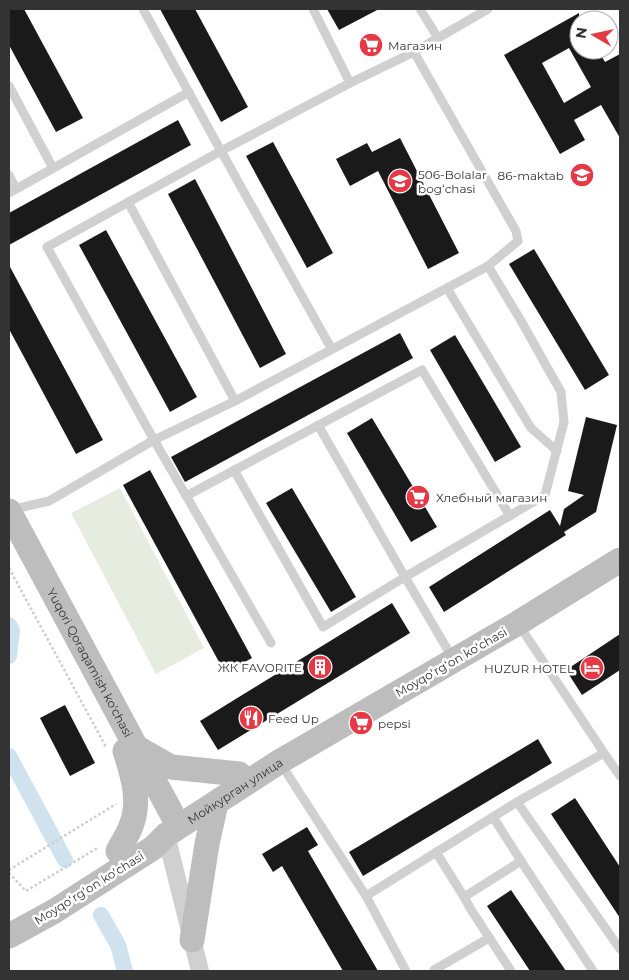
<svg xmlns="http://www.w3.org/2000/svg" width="629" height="980" viewBox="0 0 629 980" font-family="Montserrat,sans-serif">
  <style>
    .green { fill: #e6ecdf }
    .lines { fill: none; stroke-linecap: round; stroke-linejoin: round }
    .canal { stroke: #cfe2ee; stroke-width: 16 }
    .building { fill: #1a1a1a; fill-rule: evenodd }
    .path { stroke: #cdcdcd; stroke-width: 2.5; stroke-dasharray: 2.5 2.5; stroke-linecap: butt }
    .lane { stroke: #d0d0d0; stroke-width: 9 }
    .street { stroke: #d0d0d0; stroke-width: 18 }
    .secondary { stroke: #bdbdbd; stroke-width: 25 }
    .labels { text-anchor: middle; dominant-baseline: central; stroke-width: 5; stroke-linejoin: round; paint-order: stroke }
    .poi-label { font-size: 12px; fill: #333; stroke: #fff; text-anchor: start }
    .street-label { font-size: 12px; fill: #333; stroke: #fff }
  </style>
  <rect width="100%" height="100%" fill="#fff"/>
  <!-- green -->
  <polygon class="green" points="120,488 204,648 156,674 71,513"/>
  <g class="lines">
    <!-- canal -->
    <g class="canal">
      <polyline points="9,625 12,630 9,656"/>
      <polyline points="9,756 65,860"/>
      <polyline points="101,915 118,945 125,971"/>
    </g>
  </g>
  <!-- building -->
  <g class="building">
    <polygon points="9,9 24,9 83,118 56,132 9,45"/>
    <polygon points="160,9 195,9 248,107 221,122"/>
    <polygon points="327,9 379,9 339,30"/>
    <path d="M579,13V50H598L605,62L620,54V138L601,105L574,120L585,140L560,154L504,55ZM569,48L591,87L564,103L542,63Z"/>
    <polygon points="178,120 191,145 9,245 9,213"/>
    <polygon points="400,138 459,253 428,269 378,171 350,186 336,159 367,143 372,152"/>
    <polygon points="273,142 333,253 307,268 246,156"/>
    <polygon points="195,179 286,354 260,368 168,194"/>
    <polygon points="106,230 197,397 170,412 79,245"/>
    <polygon points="534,249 609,375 585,390 509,264"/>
    <polygon points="9,265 103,440 76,454 9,329"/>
    <polygon points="400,333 413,358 185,482 171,457"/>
    <polygon points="455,335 521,447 495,462 430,350"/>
    <polygon points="586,417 617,425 596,512 564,532 566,535 444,612 429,587 550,510 560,526 564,509 584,495 568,491"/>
    <polygon points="372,418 437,527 411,542 347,433"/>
    <polygon points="150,470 252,658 225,673 123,485"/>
    <polygon points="292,488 356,597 331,612 266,503"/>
    <polygon points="392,603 410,633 218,750 200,721"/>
    <polygon points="620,634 620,670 582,695 566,670"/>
    <polygon points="65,705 95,763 70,776 40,718"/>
    <polygon points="538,739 552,763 363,876 349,852"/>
    <polygon points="575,798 620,867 620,918 551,814"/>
    <polygon points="307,827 318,845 308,851 378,971 343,971 282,866 273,872 262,854"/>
    <polygon points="511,890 566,971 530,971 487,906"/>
  </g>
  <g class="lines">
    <!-- path -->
    <g class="path">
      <polyline points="9,568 106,747"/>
      <polyline points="9,870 116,804"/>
      <polyline points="9,873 26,891 99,847"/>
    </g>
    <!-- lane -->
    <g class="lane">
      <polyline points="143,9 221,151 47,247 154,440 271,643"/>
      <polyline points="313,9 350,83"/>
      <polyline points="438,38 488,9"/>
      <polyline points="9,86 53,168"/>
      <polyline points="9,175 16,189"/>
      <polyline points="9,193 189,92"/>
      <polyline points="128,202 235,401"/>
      <polyline points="447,288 531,428 557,451"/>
      <polyline points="331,348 221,151 350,83 414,52 438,38 420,9"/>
      <polyline points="234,470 323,627 405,577 318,425"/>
      <polyline points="186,496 422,370 510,516"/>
      <polyline points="11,510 49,501 154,440 235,401 447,288 488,266 518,241 516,231 414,52"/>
      <polyline points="519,625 604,753 620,776"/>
      <polyline points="453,659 405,577 545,495 564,422 561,392 520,319 488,266"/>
      <polyline points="281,764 366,896 406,971"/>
      <polyline points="517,802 620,949"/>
      <polyline points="493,817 521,861"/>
      <polyline points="436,852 464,897"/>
      <polyline points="366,896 517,802 604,753"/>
      <polyline points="434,970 489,938"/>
      <polyline points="511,971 470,908 464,897 521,861 593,971"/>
    </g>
    <!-- street -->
    <polyline class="street" points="166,835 200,971"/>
    <!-- secondary -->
    <g class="secondary">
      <path id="s1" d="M9,511L172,814"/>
      <polyline points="136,747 171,767 239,774"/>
      <path d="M118,851C122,843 128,835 131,826C141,801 133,776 125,751"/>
      <path id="s2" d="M9,936L53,912L153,848L166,835L279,762L518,623L620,560"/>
      <polyline points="192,940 207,844 216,803"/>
    </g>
  </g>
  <!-- icons -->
  <defs>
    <g id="supermarket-disc" transform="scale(1.25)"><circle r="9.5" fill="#e63946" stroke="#fff"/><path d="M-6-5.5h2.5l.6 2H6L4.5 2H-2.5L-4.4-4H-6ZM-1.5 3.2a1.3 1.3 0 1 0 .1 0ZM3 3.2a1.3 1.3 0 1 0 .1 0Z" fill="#fff"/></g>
    <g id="school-disc" transform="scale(1.25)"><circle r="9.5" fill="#e63946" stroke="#fff"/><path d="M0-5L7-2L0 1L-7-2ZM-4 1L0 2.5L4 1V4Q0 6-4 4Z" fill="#fff"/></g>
    <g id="building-disc" transform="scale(1.25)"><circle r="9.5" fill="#e63946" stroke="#fff"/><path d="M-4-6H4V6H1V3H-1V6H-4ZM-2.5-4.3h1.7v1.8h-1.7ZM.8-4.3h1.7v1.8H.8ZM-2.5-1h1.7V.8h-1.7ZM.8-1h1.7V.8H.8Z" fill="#fff"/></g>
    <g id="hotel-disc" transform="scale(1.25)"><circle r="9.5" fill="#e63946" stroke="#fff"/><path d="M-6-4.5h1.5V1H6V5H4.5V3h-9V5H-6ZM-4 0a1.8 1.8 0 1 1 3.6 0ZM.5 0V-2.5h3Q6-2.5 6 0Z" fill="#fff"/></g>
    <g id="restaurant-disc" transform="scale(1.25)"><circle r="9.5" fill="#e63946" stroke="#fff"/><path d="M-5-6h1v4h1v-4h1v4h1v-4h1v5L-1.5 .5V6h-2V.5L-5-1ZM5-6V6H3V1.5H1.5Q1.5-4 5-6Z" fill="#fff"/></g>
  </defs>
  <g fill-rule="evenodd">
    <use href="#supermarket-disc" x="371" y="45"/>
    <use href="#school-disc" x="582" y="175"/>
    <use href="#school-disc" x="400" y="181"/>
    <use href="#supermarket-disc" x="418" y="497"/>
    <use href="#building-disc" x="320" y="667"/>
    <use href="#hotel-disc" x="592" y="668"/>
    <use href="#restaurant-disc" x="251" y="718"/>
    <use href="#supermarket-disc" x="361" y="723"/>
  </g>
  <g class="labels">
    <!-- poi labels -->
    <g class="poi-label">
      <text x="388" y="45">Магазин</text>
      <text x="418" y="174">506-Bolalar<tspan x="418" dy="14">bogʻchasi</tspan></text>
      <text x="564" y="175" text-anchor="end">86-maktab</text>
      <text x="436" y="497">Хлебный магазин</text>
      <text x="302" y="667" text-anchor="end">ЖК FAVORITE</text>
      <text x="574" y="668" text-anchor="end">HUZUR HOTEL</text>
      <text x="268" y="718">Feed Up</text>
      <text x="378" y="723">pepsi</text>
    </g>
    <!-- street labels -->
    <g class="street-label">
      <text stroke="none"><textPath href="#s1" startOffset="172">Yuqori Qoraqamish ko'chasi</textPath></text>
      <text transform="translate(451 662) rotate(-30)">Moyqoʻrgʻon koʻchasi</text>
      <text stroke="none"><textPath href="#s2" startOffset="269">Мойкурган улица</textPath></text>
      <text transform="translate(89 888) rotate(-32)">Moyqoʻrgʻon koʻchasi</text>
    </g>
  </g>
  <!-- border -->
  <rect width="629" height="980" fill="none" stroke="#333333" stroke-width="20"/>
  <!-- north arrow -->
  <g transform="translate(594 35) rotate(279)"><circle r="24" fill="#ffffff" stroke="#adadad"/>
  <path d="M0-4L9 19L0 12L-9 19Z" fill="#e63946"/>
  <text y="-8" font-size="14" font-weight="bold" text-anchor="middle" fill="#333333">N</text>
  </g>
</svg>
